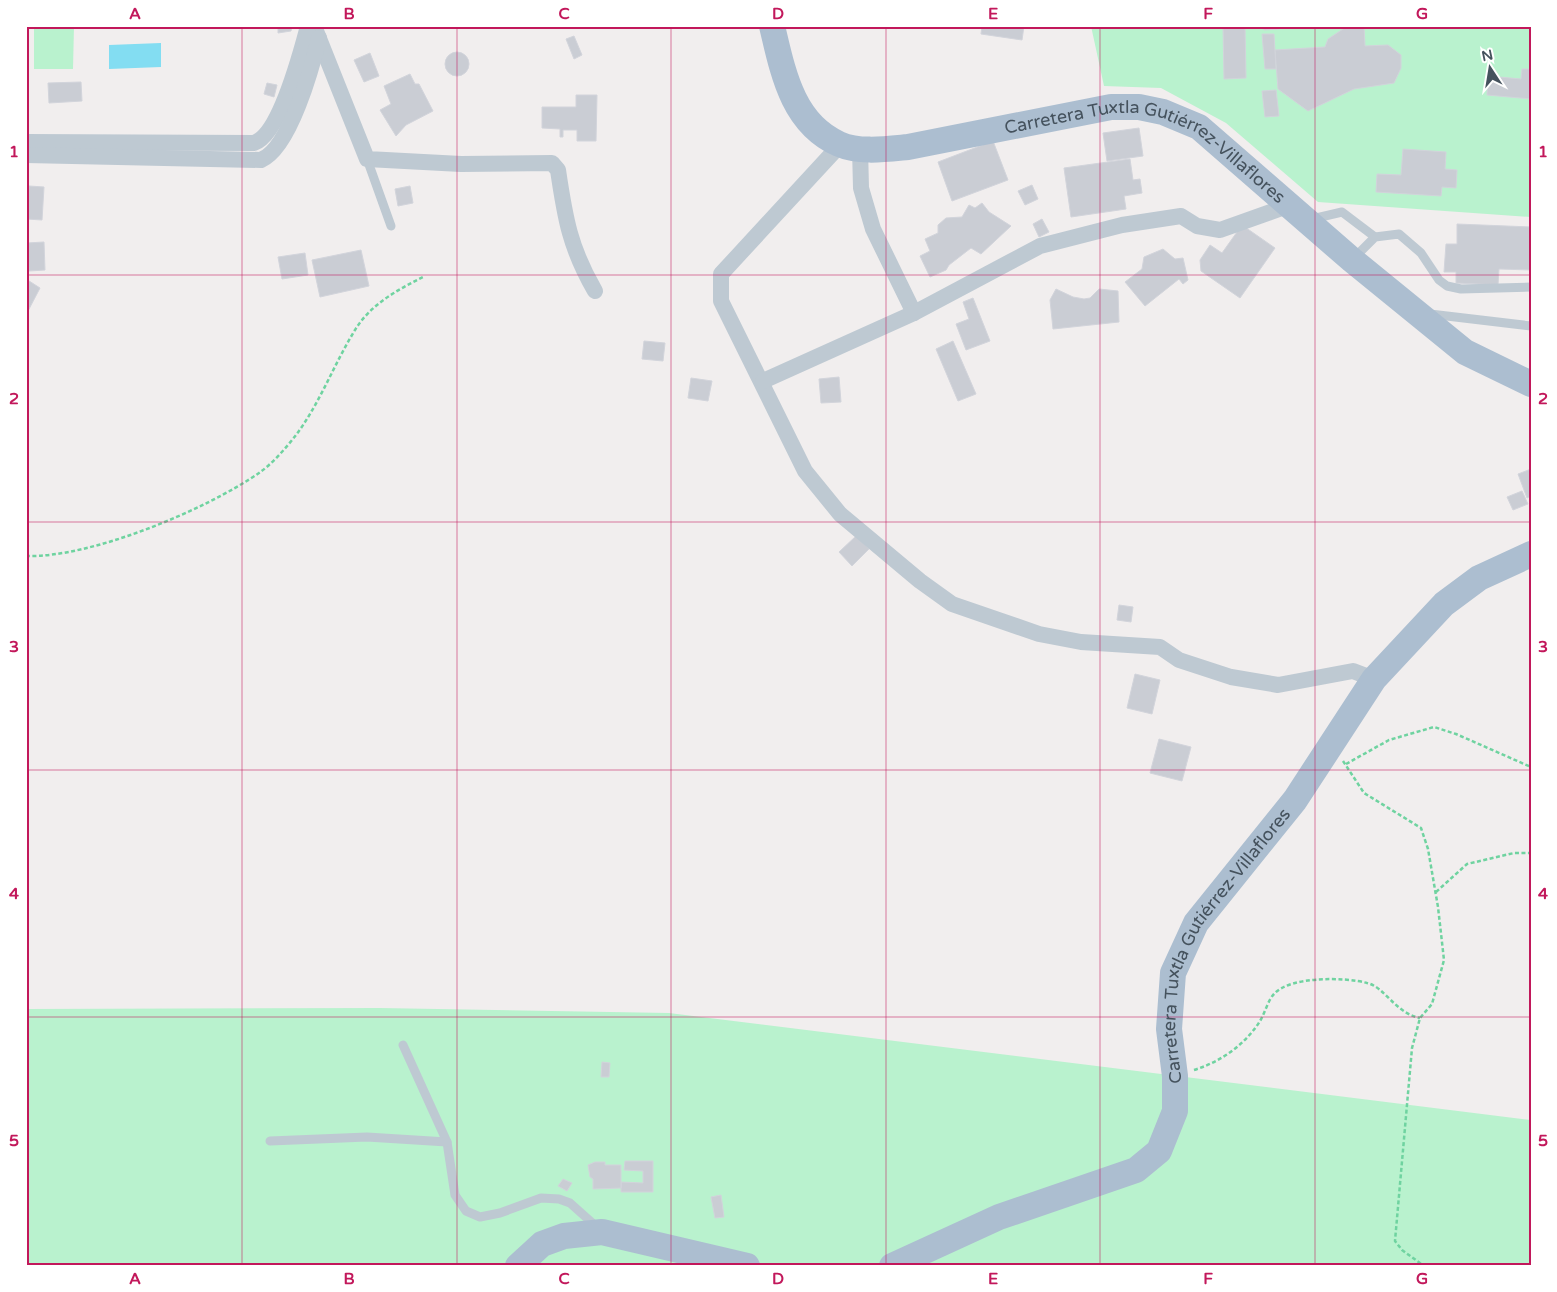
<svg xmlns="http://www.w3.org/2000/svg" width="1557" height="1292" viewBox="0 0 1557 1292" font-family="'Varela Round',sans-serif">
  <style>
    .green { fill: #b9f2ce }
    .water { fill: #83ddf2 }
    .building { fill: #cacdd4; stroke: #d2d4db }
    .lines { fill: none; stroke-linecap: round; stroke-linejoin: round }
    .path { stroke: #6fd3a0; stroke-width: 2.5; stroke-dasharray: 4 2.5; stroke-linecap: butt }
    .lane { stroke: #bec9d2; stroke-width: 9 }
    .street { stroke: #bec9d2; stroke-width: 16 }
    .primary { stroke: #acbed0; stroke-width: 26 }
    .grid { fill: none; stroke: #c2185b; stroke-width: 1; stroke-opacity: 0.55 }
    .labels { text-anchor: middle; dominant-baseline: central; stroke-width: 4; stroke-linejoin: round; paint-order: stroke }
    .street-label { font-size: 18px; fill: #45525d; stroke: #fff }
    .neatline { fill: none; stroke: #c2185b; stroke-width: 2 }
    .grid-label { font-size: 16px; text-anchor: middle; font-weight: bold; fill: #c2185b }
  </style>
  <rect width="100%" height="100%" fill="#f1eeee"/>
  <!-- green -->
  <g class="green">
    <polygon points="34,26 74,26 73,69 34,69"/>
    <polygon points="1091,26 1531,26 1531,217 1318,202 1226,123 1161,88 1104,86"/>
    <polygon points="380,1008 669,1013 1531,1120 1531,1266 26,1266 26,1009"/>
  </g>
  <!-- water -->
  <polygon class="water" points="161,43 161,67 109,69 109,45"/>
  <!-- building -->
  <g class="building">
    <polygon points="278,26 292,26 291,31 278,33"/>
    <polygon points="982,26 1024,26 1022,40 981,34"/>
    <polygon points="1223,26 1245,26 1246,78 1224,79"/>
    <polygon points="1263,26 1279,26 1279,29 1264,30"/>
    <polygon points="1364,26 1365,46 1388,45 1401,55 1401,68 1394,83 1354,89 1308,111 1278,89 1275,50 1325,47 1328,39 1346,27"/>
    <polygon points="1262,34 1274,34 1276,69 1265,69"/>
    <polygon points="574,36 582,55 574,59 566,39"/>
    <circle cx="457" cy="64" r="12"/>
    <polygon points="370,53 379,76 364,82 354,60"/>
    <polygon points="1522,69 1531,69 1531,99 1487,95 1488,76 1521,79"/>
    <polygon points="410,74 415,84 419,84 433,111 406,125 396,136 380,110 391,104 384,86"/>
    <polygon points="81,82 82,101 49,103 48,83"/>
    <polygon points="267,83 277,85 274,97 264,94"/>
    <polygon points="1276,90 1279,116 1265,117 1262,91"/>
    <polygon points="576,95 597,95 596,141 577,141 577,130 563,130 563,137 560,137 560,129 542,128 542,107 576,107"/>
    <polygon points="1139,128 1143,156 1107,161 1103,133"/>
    <polygon points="993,141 1008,180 952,201 938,162"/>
    <polygon points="1403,149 1446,152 1445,169 1457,170 1456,188 1442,187 1441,196 1376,192 1377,174 1401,175"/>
    <polygon points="1130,159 1133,180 1140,179 1142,193 1124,196 1126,209 1071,217 1064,168"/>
    <polygon points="1032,185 1038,199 1025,205 1018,191"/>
    <polygon points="29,186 44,187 42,220 27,219"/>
    <polygon points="410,186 413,203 398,206 395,189"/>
    <polygon points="982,203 989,212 1011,226 981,254 971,248 949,265 946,270 930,277 920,256 930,251 925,239 938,233 938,225 946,218 962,217 969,205 975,208"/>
    <polygon points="1042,219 1049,232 1039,237 1033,224"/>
    <polygon points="1457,224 1531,227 1531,270 1499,269 1498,285 1456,283 1456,272 1444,272 1446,244 1457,244"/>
    <polygon points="1242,225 1275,248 1240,298 1201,271 1200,260 1210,245 1222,253"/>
    <polygon points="44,242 45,270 29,271 27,243"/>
    <polygon points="1163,249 1175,259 1183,258 1188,280 1183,284 1179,279 1145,306 1125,282 1142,269 1144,257"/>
    <polygon points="361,250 369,286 320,297 312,260"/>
    <polygon points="305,253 308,275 282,279 278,257"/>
    <polygon points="26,279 40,288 28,311 26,310"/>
    <polygon points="1056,289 1073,297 1084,299 1090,298 1099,289 1118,291 1119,322 1053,329 1050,300"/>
    <polygon points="973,298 990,341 966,350 956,324 969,319 963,302"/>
    <polygon points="644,341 665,343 663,361 642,359"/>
    <polygon points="953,341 976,394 958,401 936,349"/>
    <polygon points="839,377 841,402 821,403 819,379"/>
    <polygon points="691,378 712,381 708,401 688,398"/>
    <polygon points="1531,469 1531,496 1527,498 1518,474"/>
    <polygon points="1522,491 1528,504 1513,510 1507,497"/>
    <polygon points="856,536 869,549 852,566 839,552"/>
    <polygon points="1119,605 1133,607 1131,622 1117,620"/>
    <polygon points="1135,674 1160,680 1152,714 1127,708"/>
    <polygon points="1159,739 1191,747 1182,781 1150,773"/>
    <polygon points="602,1062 610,1063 609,1077 601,1077"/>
    <polygon points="625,1161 653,1161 653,1192 621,1192 621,1182 643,1183 643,1171 624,1170"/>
    <polygon points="595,1162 605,1162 605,1165 621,1165 621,1188 593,1189 593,1179 590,1177 588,1165"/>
    <polygon points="563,1179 572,1183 567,1191 558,1186"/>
    <polygon points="721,1195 724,1217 715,1218 711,1197"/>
  </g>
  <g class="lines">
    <!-- path -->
    <g class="path">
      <path d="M26,556C91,558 205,510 259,473C272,464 286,448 296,435C320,403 334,364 355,330C370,305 397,290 423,277"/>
      <polyline points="1343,761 1364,793 1421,828 1428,849 1438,907 1444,960 1432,1004 1420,1018 1412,1048 1395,1241 1402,1250 1424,1266"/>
      <polyline points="1346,764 1389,740 1434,727 1456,734 1531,767"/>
      <polyline points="1436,892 1467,864 1514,853 1531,853"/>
      <path d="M1194,1070C1220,1062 1245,1045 1260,1021C1265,1013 1268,1000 1274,994C1290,976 1345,977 1367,983C1385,987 1395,1013 1420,1018"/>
    </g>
    <!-- lane -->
    <g class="lane">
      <polyline points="367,159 391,226"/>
      <polyline points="1312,219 1342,212 1375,237"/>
      <polyline points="1354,258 1375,237 1399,234 1421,253 1439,280 1447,286 1461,289 1531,287"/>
      <polyline points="1430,314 1531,326"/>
      <polyline points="403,1045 447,1142 455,1195 466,1211 480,1217 500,1213 541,1198 559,1199 570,1203 598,1228"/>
      <polyline points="270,1141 367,1137 447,1142"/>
    </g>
    <!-- street -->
    <g class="street">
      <path d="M314,26L367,159L461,164L552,163L558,170C565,218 570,248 595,291"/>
      <path d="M26,142L254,143C280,134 301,52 308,26"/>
      <polyline points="840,145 721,274 721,301 805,471 840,514 920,581 952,604 1039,634 1081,642 1160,647 1179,660 1231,677 1278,685 1353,671 1374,679"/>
      <polyline points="860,148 861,188 873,229 914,313"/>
      <path d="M26,155L261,160C290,148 312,67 319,38"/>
      <polyline points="763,381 914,313 1040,246 1122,225 1181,216 1197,226 1220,230 1290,205"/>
    </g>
    <!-- primary -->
    <g class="primary">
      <path id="s1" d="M772,26C783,72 792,123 839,144C859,153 887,149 908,147L1111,107H1139L1163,112L1199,127L1352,260L1465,352L1531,384"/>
      <polyline points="518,1266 542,1244 564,1236 602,1232 747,1266"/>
      <path id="s2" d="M892,1266L999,1217L1136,1170L1159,1151L1175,1111V1076L1169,1029L1173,973L1196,923L1295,800L1374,679L1444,604L1479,578L1531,554"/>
    </g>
  </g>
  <!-- grid -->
  <path class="grid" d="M242,26V1266M457,26V1266M671,26V1266M886,26V1266M1100,26V1266M1315,26V1266M26,275H1531M26,522H1531M26,770H1531M26,1017H1531"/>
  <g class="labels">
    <!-- street labels -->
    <g class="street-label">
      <text stroke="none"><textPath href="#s1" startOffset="465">Carretera Tuxtla Gutiérrez-Villaflores</textPath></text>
      <text stroke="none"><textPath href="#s2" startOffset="518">Carretera Tuxtla Gutiérrez-Villaflores</textPath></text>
    </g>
  </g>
  <!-- border -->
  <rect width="1557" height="1292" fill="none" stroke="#ffffff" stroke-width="55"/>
  <!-- north arrow -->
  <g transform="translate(1490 68) rotate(348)" stroke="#ffffff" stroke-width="4" paint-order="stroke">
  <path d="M0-4L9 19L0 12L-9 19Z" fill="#45525d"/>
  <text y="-8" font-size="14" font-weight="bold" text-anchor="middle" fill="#45525d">N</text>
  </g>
  <rect x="28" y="28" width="1502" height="1236" class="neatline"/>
  <g class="grid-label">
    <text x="135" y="19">A</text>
    <text x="349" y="19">B</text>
    <text x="564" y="19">C</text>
    <text x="778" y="19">D</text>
    <text x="993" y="19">E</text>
    <text x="1208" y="19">F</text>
    <text x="1422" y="19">G</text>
    <text x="14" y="157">1</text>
    <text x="1543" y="157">1</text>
    <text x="14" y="404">2</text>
    <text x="1543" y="404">2</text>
    <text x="14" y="652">3</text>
    <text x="1543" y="652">3</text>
    <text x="14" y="899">4</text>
    <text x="1543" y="899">4</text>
    <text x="14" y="1146">5</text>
    <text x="1543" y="1146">5</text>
    <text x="135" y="1284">A</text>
    <text x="349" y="1284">B</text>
    <text x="564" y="1284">C</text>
    <text x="778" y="1284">D</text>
    <text x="993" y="1284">E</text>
    <text x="1208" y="1284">F</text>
    <text x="1422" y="1284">G</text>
  </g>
</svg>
